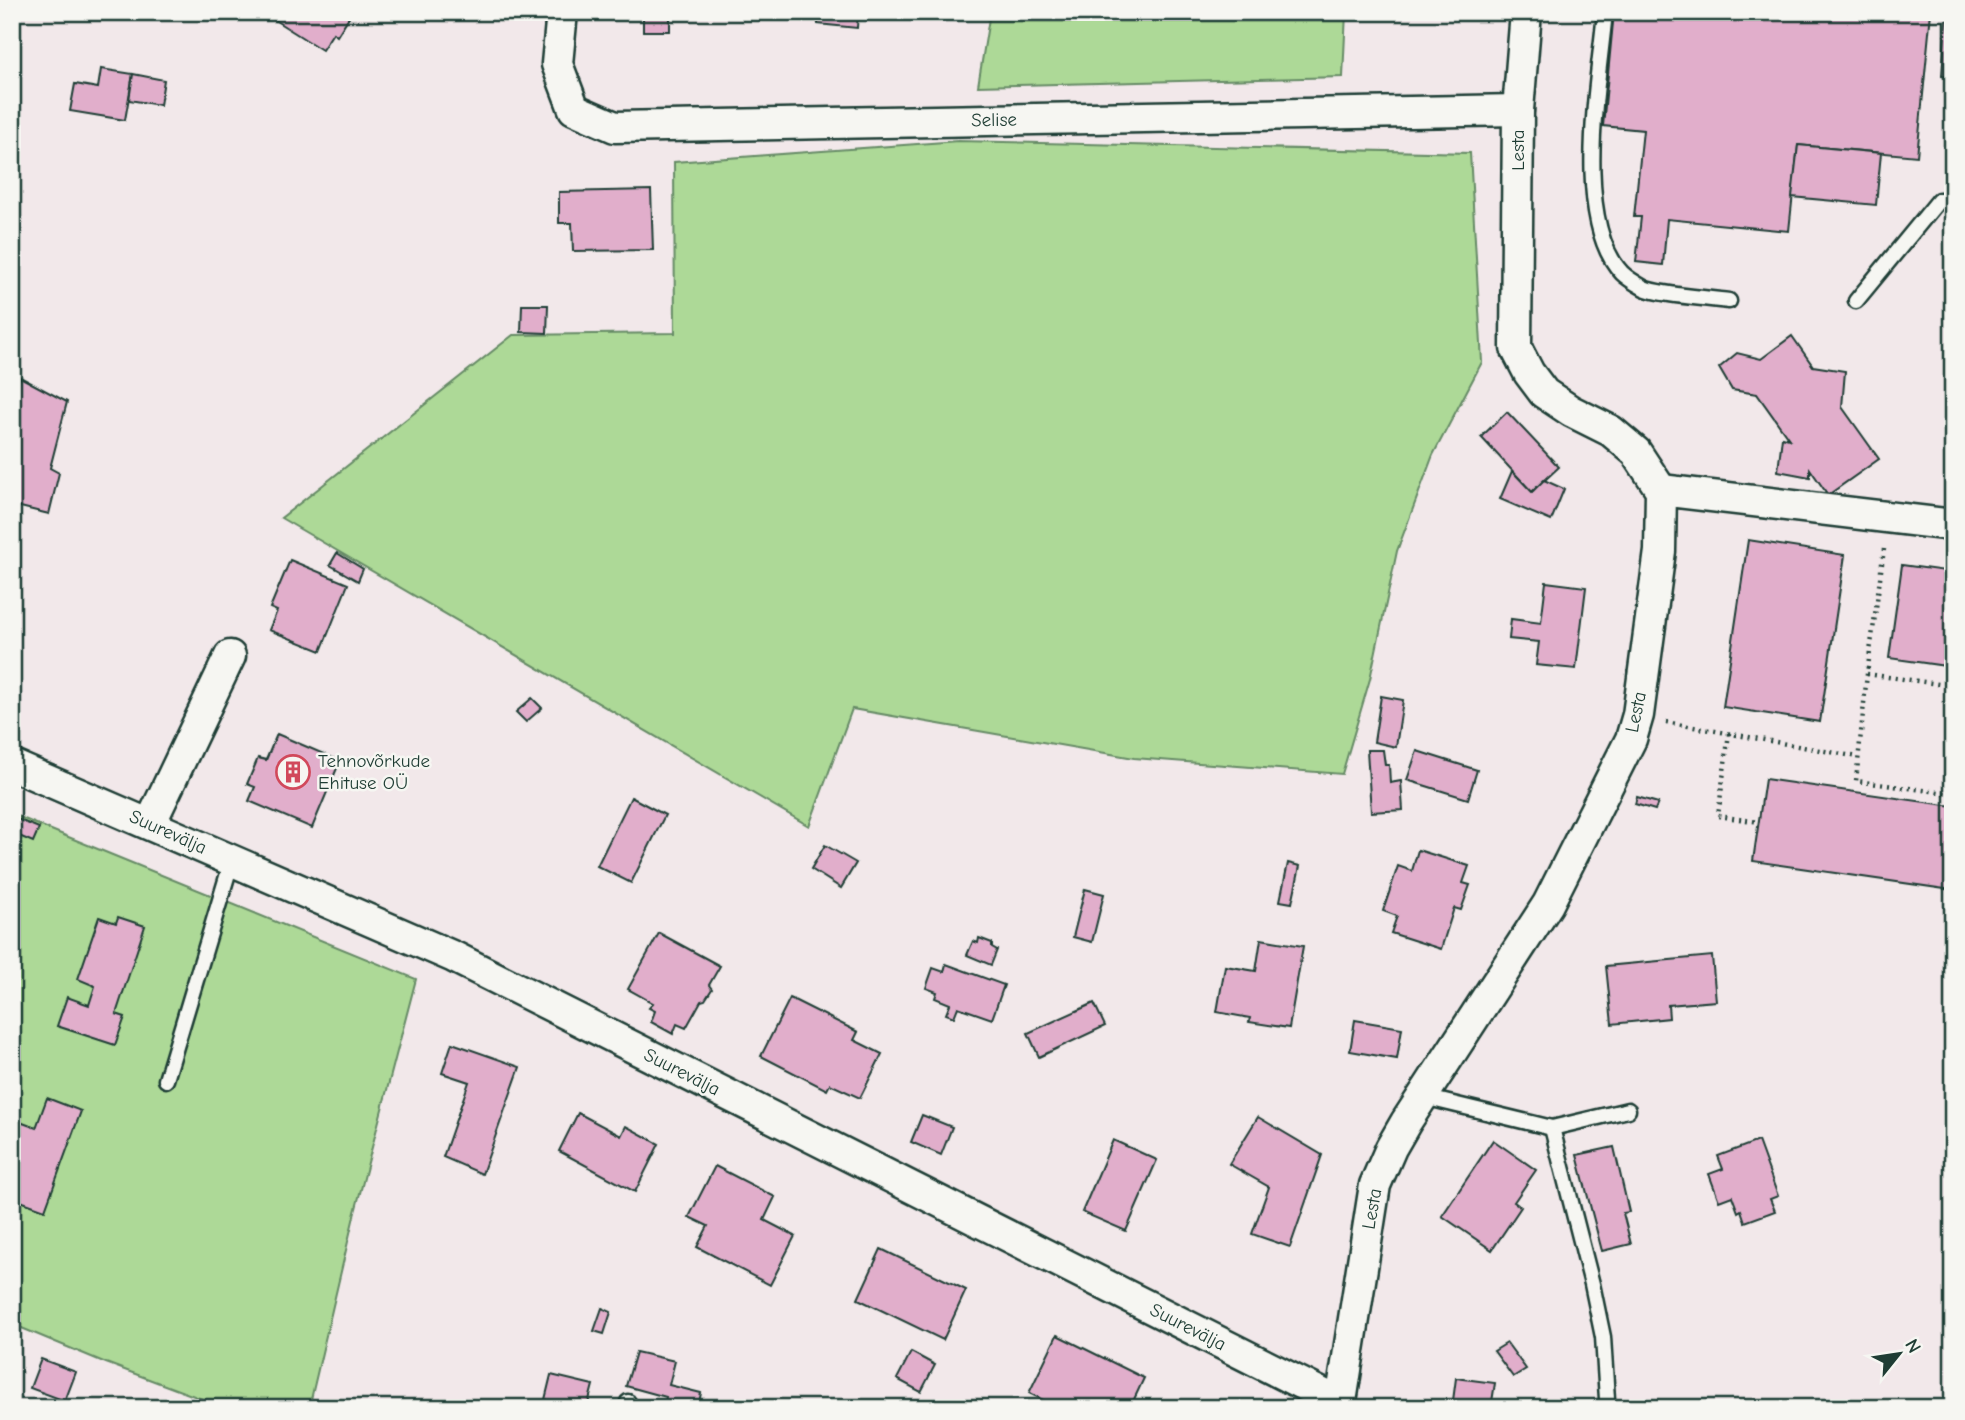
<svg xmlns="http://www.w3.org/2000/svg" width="1965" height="1420" viewBox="0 0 1965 1420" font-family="'Comic Neue',sans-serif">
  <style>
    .green { fill: #add997; stroke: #668b66; stroke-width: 2 }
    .building { fill: #e1aecb; stroke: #1f3d34; stroke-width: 2 }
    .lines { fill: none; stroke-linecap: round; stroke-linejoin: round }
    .lane-casing { stroke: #1f3d34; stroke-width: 19 }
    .street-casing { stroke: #1f3d34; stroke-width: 35 }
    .path { stroke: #1f3d34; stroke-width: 4.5; stroke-dasharray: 2 5; stroke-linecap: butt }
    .lane { stroke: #f6f6f2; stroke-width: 14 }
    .street { stroke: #f6f6f2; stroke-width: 30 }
    .labels { text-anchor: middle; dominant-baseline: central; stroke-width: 5; stroke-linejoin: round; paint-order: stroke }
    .street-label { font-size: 19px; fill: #1f3d34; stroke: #f6f6f2 }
    .poi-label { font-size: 19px; fill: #1f3d34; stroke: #f6f6f2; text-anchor: start }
  </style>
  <rect width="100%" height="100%" fill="#f2e8ea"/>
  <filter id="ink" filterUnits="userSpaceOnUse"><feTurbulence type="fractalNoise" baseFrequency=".0143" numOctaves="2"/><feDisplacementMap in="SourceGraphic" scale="14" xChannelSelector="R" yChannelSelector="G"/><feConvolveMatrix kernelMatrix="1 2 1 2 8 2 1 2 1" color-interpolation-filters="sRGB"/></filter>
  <g filter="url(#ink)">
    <!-- green -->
    <g class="green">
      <polygon points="990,12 1346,12 1343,77 978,86"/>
      <polygon points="958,141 1470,153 1482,362 1433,455 1397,551 1370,679 1342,774 1134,758 852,709 809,826 281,518 513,335 675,333 674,162"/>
      <polygon points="12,814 416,979 354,1216 309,1408 226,1408 106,1363 12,1324"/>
    </g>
    <!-- building -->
    <g class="building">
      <polygon points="281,12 352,12 337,36 333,33 322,50 276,21"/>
      <rect x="643" y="12" width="27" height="19"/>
      <polygon points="817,12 858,12 857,28 818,24"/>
      <polygon points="1614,12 1931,12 1917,156 1798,145 1789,231 1667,219 1663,265 1636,262 1641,217 1634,217 1643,130 1603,126"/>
      <polygon points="1946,20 1953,20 1953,77 1942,76"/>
      <polygon points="101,69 133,74 125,120 70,111 75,84 98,88"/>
      <polygon points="133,74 164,80 160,105 129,100"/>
      <polygon points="1798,145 1881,153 1876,205 1792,197"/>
      <polygon points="651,190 653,250 573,251 572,223 559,223 559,192"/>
      <polygon points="522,305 548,305 547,333 521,332"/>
      <polygon points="1792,336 1813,366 1845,371 1842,407 1879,459 1828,495 1810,469 1810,477 1778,471 1782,437 1789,439 1757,394 1732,390 1719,368 1737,353 1761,359"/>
      <polygon points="20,377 67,402 50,468 59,473 49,514 12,505 12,410"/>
      <polygon points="1507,412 1559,467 1532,492 1481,437"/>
      <polygon points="1512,471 1532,492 1544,480 1564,489 1551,521 1500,499"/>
      <polygon points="1748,540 1845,555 1820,722 1723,707"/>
      <polygon points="337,553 363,569 358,581 330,565"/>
      <polygon points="290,560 348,584 321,651 269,630 277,611 270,608"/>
      <polygon points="1902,565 1953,572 1953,667 1889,658"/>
      <polygon points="1546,582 1586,587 1576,669 1536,665 1539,642 1509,639 1511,619 1541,623"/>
      <polygon points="1381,696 1403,700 1396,747 1374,742"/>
      <polygon points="532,698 542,708 526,722 516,712"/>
      <polygon points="277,734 340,761 312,828 249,801 255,787 247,784 258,758 266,760"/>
      <polygon points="1367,750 1383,750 1385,765 1389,765 1390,783 1401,781 1403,810 1371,812"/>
      <polygon points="1417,751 1477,770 1468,799 1407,780"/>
      <polygon points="1765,779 1953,806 1952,890 1753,861"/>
      <polygon points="631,797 665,815 631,883 597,866"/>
      <polygon points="1637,797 1658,803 1655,810 1635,804"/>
      <polygon points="12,817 39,828 33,842 12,833"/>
      <polygon points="825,845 856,863 841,888 811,869"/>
      <polygon points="1418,850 1469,866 1463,883 1470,885 1461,910 1454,908 1441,949 1391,933 1397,916 1383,911 1398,866 1412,871"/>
      <polygon points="1288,863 1300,866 1292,903 1280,901"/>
      <polygon points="1085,889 1104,894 1092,942 1073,937"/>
      <polygon points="99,917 116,923 118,917 145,926 116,1014 125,1017 115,1045 57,1026 67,997 89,1005 95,986 78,979"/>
      <polygon points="659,933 720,966 709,985 712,989 705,1000 701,1001 686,1028 677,1024 673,1034 651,1022 655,1011 649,1008 653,1003 628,989"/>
      <polygon points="979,938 992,943 992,947 997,950 991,965 967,955 973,941 978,943"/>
      <polygon points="1261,939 1303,946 1289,1028 1249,1022 1250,1018 1217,1012 1225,966 1256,971"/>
      <polygon points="1712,956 1716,1001 1668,1005 1669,1018 1612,1024 1606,966"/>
      <polygon points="946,964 1004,985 992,1019 958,1007 954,1017 946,1014 950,1004 935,998 937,992 926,988 933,968 944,972"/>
      <polygon points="790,998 858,1032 854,1040 882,1054 860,1098 830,1084 827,1090 761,1056"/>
      <polygon points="1094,1003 1105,1026 1039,1057 1028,1033"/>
      <polygon points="1355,1020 1402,1028 1397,1059 1350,1051"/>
      <polygon points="452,1043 520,1067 482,1174 443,1157 469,1082 442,1073"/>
      <polygon points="47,1098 81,1111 45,1210 12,1198 12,1167 15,1161 12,1160 12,1119 36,1128"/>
      <polygon points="578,1113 621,1136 626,1126 659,1144 635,1192 559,1151"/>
      <polygon points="922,1115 952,1127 941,1155 911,1142"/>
      <polygon points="1258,1117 1322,1155 1290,1247 1252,1234 1269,1187 1229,1164"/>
      <polygon points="1113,1140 1157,1160 1126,1231 1082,1212"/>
      <polygon points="1493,1140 1536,1170 1514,1202 1521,1207 1492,1250 1442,1216"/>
      <polygon points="1758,1141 1778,1196 1770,1199 1775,1211 1745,1222 1741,1210 1738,1212 1732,1196 1719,1201 1709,1174 1723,1169 1718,1156"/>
      <polygon points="1614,1147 1629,1212 1623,1213 1631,1244 1602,1251 1577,1155"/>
      <polygon points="715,1166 775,1197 764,1220 795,1236 770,1285 697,1247 708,1226 689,1217"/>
      <polygon points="881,1249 966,1290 943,1340 858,1299"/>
      <polygon points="602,1308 611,1312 604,1334 594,1331"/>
      <polygon points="1057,1335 1144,1378 1130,1408 1059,1408 1029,1393"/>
      <polygon points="1507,1343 1526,1369 1513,1377 1494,1351"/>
      <polygon points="636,1352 675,1361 669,1385 701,1393 698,1408 664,1408 666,1397 626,1386"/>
      <polygon points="911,1352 935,1365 921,1392 897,1379"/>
      <polygon points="41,1359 76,1372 65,1401 30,1388"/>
      <polygon points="551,1375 593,1385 587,1408 543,1408"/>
      <polygon points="1456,1378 1495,1383 1491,1408 1452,1408"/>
    </g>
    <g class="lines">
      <!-- lane casing -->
      <g class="lane-casing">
        <g id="lane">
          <path d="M1605,12C1599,79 1572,220 1622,273C1627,278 1637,284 1644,288C1658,295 1710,298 1729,301"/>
          <polyline points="1856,301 1939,200 1953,200"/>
          <polyline points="166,1080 232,860"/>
          <polyline points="1424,1097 1552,1128 1628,1110"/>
          <polyline points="1552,1128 1592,1284 1603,1337 1607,1399"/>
          <polyline points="626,1408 628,1402"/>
        </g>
      </g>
      <!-- street casing -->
      <g class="street-casing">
        <g id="street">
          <polyline points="562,12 557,64 574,109 615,127 1518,110"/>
          <polyline points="1661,490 1953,525"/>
          <polyline points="12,765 454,957 1340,1403"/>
          <polyline points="150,824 230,656"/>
          <polyline points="1340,1408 1375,1185 1391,1148 1406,1122 1548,904 1631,739 1638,715 1660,551 1661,490 1636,452 1611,431 1571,411 1544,393 1529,373 1516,348 1518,110 1526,12"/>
        </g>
      </g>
      <!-- path -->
      <g class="path">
        <polyline points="1884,549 1867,674 1856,781 1953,794"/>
        <polyline points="1867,674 1953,686"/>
        <polyline points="1666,722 1858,757"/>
        <polyline points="1729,733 1718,816 1759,822"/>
      </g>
      <!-- lane -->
      <use href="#lane" class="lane"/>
      <!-- street -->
      <use href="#street" class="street"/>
    </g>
  </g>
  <!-- icons -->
  <defs>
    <g id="building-ring" transform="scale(1.75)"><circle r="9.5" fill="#f6f6f2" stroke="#d1495b" stroke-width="1.5"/><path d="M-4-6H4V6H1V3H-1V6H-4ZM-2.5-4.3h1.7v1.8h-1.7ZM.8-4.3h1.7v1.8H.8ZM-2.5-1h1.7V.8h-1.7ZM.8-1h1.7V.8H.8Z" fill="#d1495b"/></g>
  </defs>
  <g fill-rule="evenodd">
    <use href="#building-ring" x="293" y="772"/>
  </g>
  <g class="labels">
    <!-- street labels -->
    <g class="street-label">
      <text transform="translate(994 120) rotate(-1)">Selise</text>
      <text transform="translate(1518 150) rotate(-90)">Lesta</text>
      <text transform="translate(1636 712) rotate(-78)">Lesta</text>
      <text transform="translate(168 832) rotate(24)">Suurevälja</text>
      <text transform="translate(682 1072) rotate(27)">Suurevälja</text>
      <text transform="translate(1372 1209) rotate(-80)">Lesta</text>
      <text transform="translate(1188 1327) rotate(27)">Suurevälja</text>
    </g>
    <!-- poi labels -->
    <g class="poi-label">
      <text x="318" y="761">Tehnovõrkude<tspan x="318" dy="22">Ehituse OÜ</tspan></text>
    </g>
  </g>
  <!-- margin -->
  <rect width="1965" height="1420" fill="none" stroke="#f6f6f2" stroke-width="42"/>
  <rect x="21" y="21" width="1923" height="1378" fill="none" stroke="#1f3d34" stroke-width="2.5" filter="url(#ink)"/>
  <!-- north arrow -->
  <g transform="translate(1899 1354) rotate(60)" stroke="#f6f6f2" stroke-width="5" paint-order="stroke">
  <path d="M0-5L12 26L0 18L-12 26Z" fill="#1f3d34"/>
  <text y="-10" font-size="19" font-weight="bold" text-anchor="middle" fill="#1f3d34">N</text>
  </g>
</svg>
